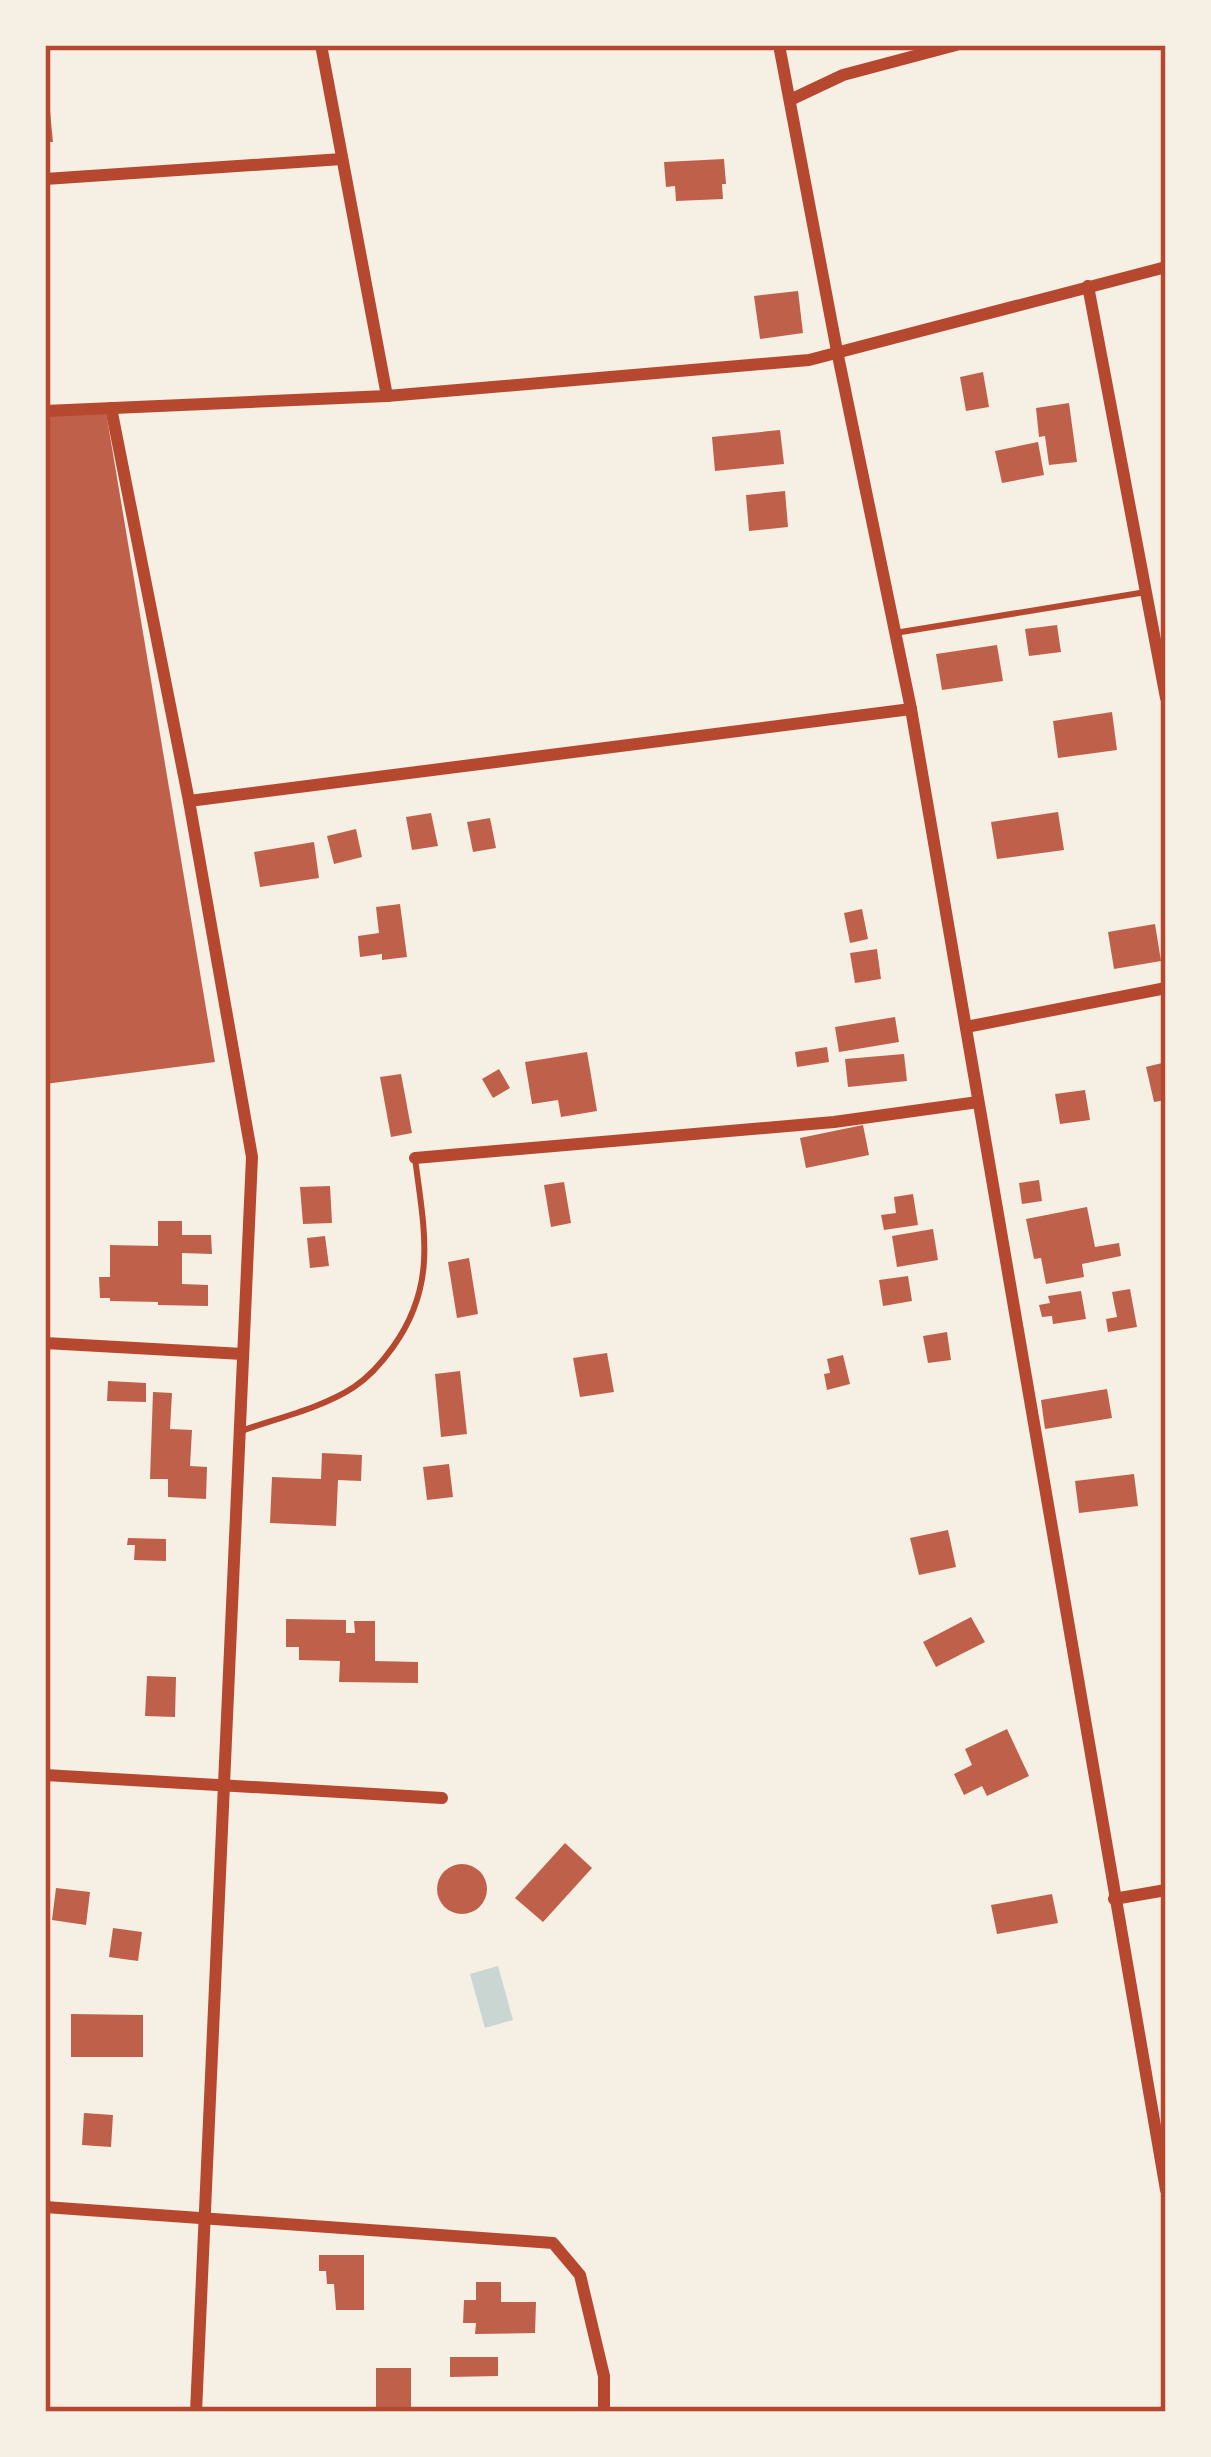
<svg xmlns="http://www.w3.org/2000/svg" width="1211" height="2457" font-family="'DejaVu Sans',sans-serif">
	<rect width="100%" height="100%" fill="#f6efe4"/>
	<polygon fill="#c9d6d2" points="498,1966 513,2020 485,2028 470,1974"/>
	<g fill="#bf614a">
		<polygon points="48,91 53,142 45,142 45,92"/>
		<polygon points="724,159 726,184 722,184 723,199 676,201 675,186 666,187 664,162"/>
		<polygon points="798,291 803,333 760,339 754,296"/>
		<polygon points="983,372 989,407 966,411 960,377"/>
		<polygon points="1069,403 1077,462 1049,465 1045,436 1039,437 1036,408"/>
		<polygon points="106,412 215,1062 45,1084 45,415"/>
		<polygon points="780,430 784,464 715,471 712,437"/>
		<polygon points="1038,442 1044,475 1002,483 995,451"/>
		<polygon points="785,491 788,527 749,531 746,495"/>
		<polygon points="1057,625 1061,652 1029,656 1025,629"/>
		<polygon points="997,645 1003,681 942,690 936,654"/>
		<polygon points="1112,712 1117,750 1058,758 1053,721"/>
		<polygon points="1058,812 1064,850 997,859 991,822"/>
		<polygon points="431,813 438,846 412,850 406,817"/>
		<polygon points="490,818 496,848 473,852 467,822"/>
		<polygon points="356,829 362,857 334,864 327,836"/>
		<polygon points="314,842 319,878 260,887 254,852"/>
		<polygon points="400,904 407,957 382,960 382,954 360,957 358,936 379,933 376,907"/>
		<polygon points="862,909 868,939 850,943 844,913"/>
		<polygon points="1155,924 1161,961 1114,969 1108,932"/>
		<polygon points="877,949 881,979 855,983 850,953"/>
		<polygon points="895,1017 899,1042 839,1052 835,1027"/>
		<polygon points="827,1047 829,1062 797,1067 795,1052"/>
		<polygon points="587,1052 597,1111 561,1117 558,1100 532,1104 525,1062"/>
		<polygon points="904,1054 907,1081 848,1087 845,1059"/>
		<polygon points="1166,1062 1166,1100 1154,1102 1146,1067"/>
		<polygon points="499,1069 510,1088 493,1098 482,1079"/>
		<polygon points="401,1074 412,1133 391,1137 380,1077"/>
		<polygon points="1085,1090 1090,1120 1060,1124 1055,1094"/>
		<polygon points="863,1125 869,1155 806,1168 800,1138"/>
		<polygon points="1039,1180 1042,1201 1022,1204 1019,1183"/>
		<polygon points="564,1182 571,1223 551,1227 544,1185"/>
		<polygon points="330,1186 332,1223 303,1224 300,1187"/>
		<polygon points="913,1194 918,1225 884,1230 881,1215 896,1213 894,1197"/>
		<polygon points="1087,1207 1095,1247 1119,1243 1121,1256 1082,1264 1084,1277 1046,1284 1041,1258 1034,1259 1026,1219"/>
		<polygon points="158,1221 182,1221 182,1235 211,1235 212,1254 182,1253 182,1284 208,1285 208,1306 158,1305 158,1302 110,1301 110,1298 100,1298 99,1277 110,1277 110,1245 158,1246"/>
		<polygon points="933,1229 938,1260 897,1267 892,1236"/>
		<polygon points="325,1236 329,1266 310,1268 307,1238"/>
		<polygon points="469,1258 478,1314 457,1318 448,1262"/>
		<polygon points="908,1276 912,1301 883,1306 879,1280"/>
		<polygon points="1130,1289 1137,1327 1108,1332 1106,1319 1117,1317 1112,1292"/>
		<polygon points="1081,1291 1086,1319 1053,1324 1052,1316 1042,1317 1039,1305 1050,1303 1048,1296"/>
		<polygon points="947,1332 951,1360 928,1363 923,1336"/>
		<polygon points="607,1353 614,1392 580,1397 573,1358"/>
		<polygon points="843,1355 850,1384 827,1390 824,1374 830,1373 827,1359"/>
		<polygon points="460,1371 467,1434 441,1437 435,1374"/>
		<polygon points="108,1381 146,1383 146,1402 107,1401"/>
		<polygon points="1107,1389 1112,1418 1045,1429 1041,1400"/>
		<polygon points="153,1392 172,1393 170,1429 192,1430 190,1466 207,1467 206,1499 168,1497 168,1479 150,1479"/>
		<polygon points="322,1453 362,1455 361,1481 338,1480 336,1526 270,1523 272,1477 321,1479"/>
		<polygon points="449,1464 453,1497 427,1500 423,1467"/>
		<polygon points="1134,1474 1138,1506 1079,1513 1075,1481"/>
		<polygon points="948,1530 956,1567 919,1575 910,1538"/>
		<polygon points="128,1538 166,1539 166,1561 134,1560 135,1545 127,1545"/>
		<polygon points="971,1617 985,1642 936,1667 923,1642"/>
		<polygon points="286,1619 346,1620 346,1633 355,1633 354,1621 375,1621 375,1661 418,1662 418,1683 339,1682 340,1661 299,1660 299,1647 286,1647"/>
		<polygon points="147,1676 176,1677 175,1717 145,1716"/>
		<polygon points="1007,1729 1029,1776 987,1796 982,1786 964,1795 954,1774 972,1765 965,1749"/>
		<polygon points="565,1843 592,1868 543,1922 515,1898"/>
		<circle cx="462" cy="1889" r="25"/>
		<polygon points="56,1888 90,1892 86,1925 52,1920"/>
		<polygon points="1052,1894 1058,1923 997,1934 991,1905"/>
		<polygon points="113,1928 142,1932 138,1961 109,1957"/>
		<polygon points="71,2014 143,2015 143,2057 71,2057"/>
		<polygon points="84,2113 113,2115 111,2147 82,2145"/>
		<polygon points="319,2255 364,2255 364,2310 336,2310 334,2284 327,2284 326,2271 319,2271"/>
		<polygon points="476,2282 501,2282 501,2302 536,2302 535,2333 475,2334 476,2323 463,2323 464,2300 476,2300"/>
		<polygon points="450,2357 498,2357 498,2376 450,2377"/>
		<rect x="376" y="2368" width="35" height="44"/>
	</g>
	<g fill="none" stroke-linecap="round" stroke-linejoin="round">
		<g stroke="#b5482f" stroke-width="6">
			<polyline points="895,633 1146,592"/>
			<path d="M241,1431C278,1418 322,1408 354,1387C369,1377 383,1361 393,1347C438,1284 424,1230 415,1158"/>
		</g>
		<g stroke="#b5482f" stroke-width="12">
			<polyline points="321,45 387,396"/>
			<polyline points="779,45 837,351 911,709 1166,2190"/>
			<polyline points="790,100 843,75 956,45"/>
			<polyline points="45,179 342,159"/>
			<polyline points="1088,286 1166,698"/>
			<polyline points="111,408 189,801 252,1157 196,2412"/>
			<polyline points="45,411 387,396 809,360 1166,267"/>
			<polyline points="189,801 911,709"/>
			<polyline points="966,1027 1166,988"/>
			<polyline points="415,1158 834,1122 978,1102"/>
			<polyline points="45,1343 243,1354"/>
			<polyline points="45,1775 442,1798"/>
			<polyline points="1114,1899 1166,1890"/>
			<polyline points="45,2207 553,2243 580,2275 604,2376 604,2412"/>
		</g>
	</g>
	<rect width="1211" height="2457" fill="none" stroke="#f6efe4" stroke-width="96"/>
	<rect x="48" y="48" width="1115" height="2361" fill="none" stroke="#b5482f" stroke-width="4.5"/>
</svg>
